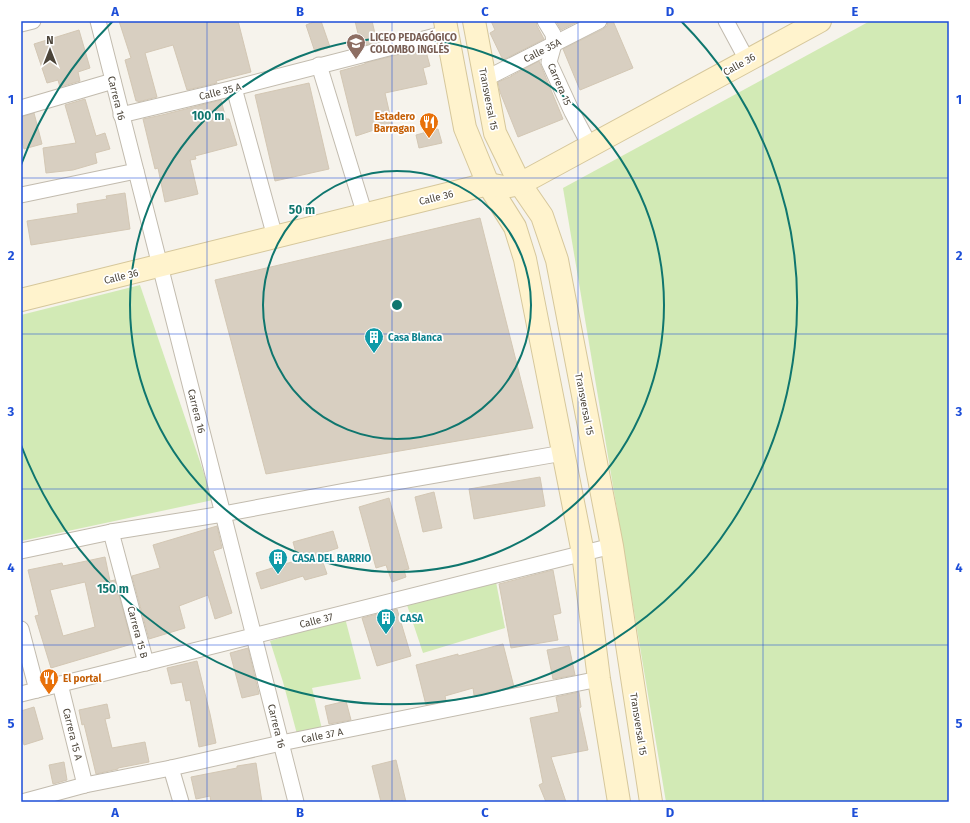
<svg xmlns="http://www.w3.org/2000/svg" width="970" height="823" font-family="'Fira Sans',sans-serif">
	<rect width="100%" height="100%" fill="#f6f3ec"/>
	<g fill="#d2eab5">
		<polygon points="870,21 949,21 949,802 666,802 563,188"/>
		<polygon points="140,285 213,500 21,541 21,315"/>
		<polygon points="496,582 505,628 423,653 406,602"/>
		<polygon points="345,618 361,679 312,688 322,729 297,734 283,682 270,641"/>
	</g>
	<g fill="#d8cfc1" stroke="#d3c7b4" fill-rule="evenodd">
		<polygon points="119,21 238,21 251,72 216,81 217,83 187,90 173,45 145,53 157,97 138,102 138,101 136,101 125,60 131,58"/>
		<polygon points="316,21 321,21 330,47 315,52 306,25"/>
		<polygon points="355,21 372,21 377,42 361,46"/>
		<polygon points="491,21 536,21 537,26 544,39 503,60 490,33 495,30"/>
		<polygon points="556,21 579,21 561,30"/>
		<polygon points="608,21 613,21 633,68 580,90 563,49 603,29 607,26"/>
		<polygon points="79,30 90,68 78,72 80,81 60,87 58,80 47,83 34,44"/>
		<polygon points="425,48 430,66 423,68 427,84 385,93 392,124 356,136 340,71 365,64 365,63"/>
		<polygon points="539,61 563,119 518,137 500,92 498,82 512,76 511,76"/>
		<polygon points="309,83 329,169 275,181 255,95"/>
		<polygon points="85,99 96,136 105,133 110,149 95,153 97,163 73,170 46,173 43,148 76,143 65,105"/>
		<polygon points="221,100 226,119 229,119 237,145 195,156 196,159 190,160 198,194 165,202 158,168 155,169 143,119 162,115"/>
		<polygon points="34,113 42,144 24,149 21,138 21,117"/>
		<polygon points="438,129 442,143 419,148 416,135"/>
		<polygon points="125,193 130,229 31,245 27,221 78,213 77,204 107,199 106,196"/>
		<polygon points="480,218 533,428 266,474 215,280"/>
		<polygon points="540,477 545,506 474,519 469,489"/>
		<polygon points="434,492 442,528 423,532 415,497"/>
		<polygon points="389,498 409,569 404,570 406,577 392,582 386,565 376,568 359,507"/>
		<polygon points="217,526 222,548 213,551 232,613 215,619 208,595 179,606 185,628 149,639 132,576 160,568 153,545"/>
		<polygon points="333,531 338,548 320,554 327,574 305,580 303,576 261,589 256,573 298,560 293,542"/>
		<path d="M105,557L110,581L115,580L132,644L51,668L35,616L39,615L28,570L62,563L63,566ZM85,582L95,627L63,636L50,590Z"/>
		<polygon points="553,570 561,613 553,615 558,640 511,648 499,584"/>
		<polygon points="397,609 411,656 377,666 362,618"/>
		<polygon points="503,644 514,687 474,695 473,688 445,696 446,701 426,705 416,665 458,654 458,656"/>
		<polygon points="569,646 575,675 553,679 547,650"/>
		<polygon points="248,648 259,694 242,698 230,653"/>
		<polygon points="197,661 210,714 216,743 199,747 190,700 186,701 182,682 171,684 167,668"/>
		<polygon points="579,692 581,707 579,708 588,750 551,757 566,802 546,802 539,785 543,783 530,718 559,712 556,697"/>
		<polygon points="346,701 351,720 329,724 325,706"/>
		<polygon points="107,704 110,718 105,719 112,748 145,742 149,762 118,768 118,769 96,774 84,724 82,725 79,710"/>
		<polygon points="34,707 43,739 24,745 21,734 21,711"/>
		<polygon points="396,760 406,802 381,802 372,766"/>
		<polygon points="64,762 67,780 53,784 49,765"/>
		<polygon points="256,763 262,802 211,802 210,796 196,799 191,777 237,768 237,766"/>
	</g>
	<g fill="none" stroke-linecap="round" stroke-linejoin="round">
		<g stroke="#c2bbae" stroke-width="17">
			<g id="street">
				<polyline points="98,21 296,802"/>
				<polyline points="545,21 553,34 554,44 549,62 572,112 590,146"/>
				<polyline points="726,21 747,60"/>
				<polyline points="21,24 33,21"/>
				<polyline points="319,65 365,215"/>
				<polyline points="485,79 599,21"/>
				<polyline points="234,88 275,237"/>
				<polyline points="21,108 113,81"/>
				<polyline points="121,115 234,88 447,33"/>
				<polyline points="21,195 136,171"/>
				<polyline points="111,532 146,663"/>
				<polyline points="21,551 111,532 223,514 345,491 563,453"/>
				<polyline points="21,629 37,690"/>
				<polyline points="60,684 85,785"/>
				<polyline points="21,694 612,546"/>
				<polyline points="171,768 181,802"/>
				<polyline points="22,802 85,785 171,768 281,743 599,679"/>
			</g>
		</g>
		<g stroke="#d6c79b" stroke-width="24">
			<g id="secondary">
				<polyline points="445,21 465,128 488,184 515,227 525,259 583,553 599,679 619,802"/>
				<polyline points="474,21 495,133 520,184 542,216 557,260 612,546 651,802"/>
				<polyline points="21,300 488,184 504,187 520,184 820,21"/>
			</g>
		</g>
		<use href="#street" stroke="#fff" stroke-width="15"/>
		<use href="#secondary" stroke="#fff3cd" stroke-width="22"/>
	</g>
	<path fill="none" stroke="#1d4ed8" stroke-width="1" stroke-opacity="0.55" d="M207,21V802M392,21V802M578,21V802M763,21V802M21,178H949M21,334H949M21,489H949M21,645H949"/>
	<g fill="none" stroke="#0f766e" stroke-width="2">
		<circle cx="397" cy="305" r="134"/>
		<circle cx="397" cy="305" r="267"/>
		<path d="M21 165A401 401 0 0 1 113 21M681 21A401 401 0 1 1 21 445"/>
	</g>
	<defs>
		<g id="school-pin" transform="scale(1)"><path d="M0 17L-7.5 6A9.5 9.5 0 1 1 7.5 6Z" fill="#8d6e63" stroke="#fff"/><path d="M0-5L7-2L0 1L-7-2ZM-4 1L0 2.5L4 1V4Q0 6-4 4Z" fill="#fff"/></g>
		<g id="restaurant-pin" transform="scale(1)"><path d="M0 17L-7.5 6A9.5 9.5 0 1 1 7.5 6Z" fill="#e8710a" stroke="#fff"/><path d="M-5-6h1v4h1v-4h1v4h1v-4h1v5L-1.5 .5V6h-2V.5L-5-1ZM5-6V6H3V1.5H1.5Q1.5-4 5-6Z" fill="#fff"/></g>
		<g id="building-pin" transform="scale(1)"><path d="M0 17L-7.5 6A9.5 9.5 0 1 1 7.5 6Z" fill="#0f9aa8" stroke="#fff"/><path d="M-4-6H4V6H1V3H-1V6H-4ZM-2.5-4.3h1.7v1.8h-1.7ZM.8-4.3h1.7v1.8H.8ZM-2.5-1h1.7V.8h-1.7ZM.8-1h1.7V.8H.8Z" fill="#fff"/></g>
	</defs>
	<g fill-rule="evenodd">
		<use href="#school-pin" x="356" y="43"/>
		<use href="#restaurant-pin" x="429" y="122"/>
		<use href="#building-pin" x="374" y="337"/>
		<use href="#building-pin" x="278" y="558"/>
		<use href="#building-pin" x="386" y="618"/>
		<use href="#restaurant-pin" x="49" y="678"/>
	</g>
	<g text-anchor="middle" stroke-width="3.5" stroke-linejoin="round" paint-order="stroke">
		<g font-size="10" font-weight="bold" fill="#785e54" stroke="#fff" text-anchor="start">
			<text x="370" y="41">LICEO PEDAGÓGICO<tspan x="370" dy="12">COLOMBO INGLÉS</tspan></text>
		</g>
		<g font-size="10" fill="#4b4439" stroke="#fff">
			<text transform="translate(542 50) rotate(-27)" y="4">Calle 35A</text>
			<text transform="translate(739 64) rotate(-29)" y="4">Calle 36</text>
			<text transform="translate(560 84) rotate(67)" y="4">Carrera 15</text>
			<text transform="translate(220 91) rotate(-14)" y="4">Calle 35 A</text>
			<text transform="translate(117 98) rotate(76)" y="4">Carrera 16</text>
			<text transform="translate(489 99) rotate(79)" y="4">Transversal 15</text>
			<text transform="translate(436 197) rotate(-14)" y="4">Calle 36</text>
			<text transform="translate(121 276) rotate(-14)" y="4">Calle 36</text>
			<text transform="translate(585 404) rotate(79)" y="4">Transversal 15</text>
			<text transform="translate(197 411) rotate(76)" y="4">Carrera 16</text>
			<text transform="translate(316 620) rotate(-14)" y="4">Calle 37</text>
			<text transform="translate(138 632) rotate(75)" y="4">Carrera 15 B</text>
			<text transform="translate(639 724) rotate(81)" y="4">Transversal 15</text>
			<text transform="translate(277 726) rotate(76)" y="4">Carrera 16</text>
			<text transform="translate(73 734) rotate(76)" y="4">Carrera 15 A</text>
			<text transform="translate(322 735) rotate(-11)" y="4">Calle 37 A</text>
		</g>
		<g font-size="10" font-weight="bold" fill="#c56008" stroke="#fff" text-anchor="end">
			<text x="415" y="120">Estadero<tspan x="415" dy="12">Barragan</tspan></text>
			<text x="63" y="682" text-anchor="start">El portal</text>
		</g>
		<g font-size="10" font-weight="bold" fill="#0d838f" stroke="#fff" text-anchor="start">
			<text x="388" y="341">Casa Blanca</text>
			<text x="292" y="562">CASA DEL BARRIO</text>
			<text x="400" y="622">CASA</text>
		</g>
	</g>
	<circle cx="397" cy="305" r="6" fill="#0f766e" stroke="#fff" stroke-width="2"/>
	<g font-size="12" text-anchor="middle" font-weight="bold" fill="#0f766e" stroke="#fff" stroke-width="3.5" stroke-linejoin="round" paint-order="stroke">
		<text x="208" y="120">100 m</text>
		<text x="302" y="214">50 m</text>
		<text x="113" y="593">150 m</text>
	</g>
	<rect width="970" height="823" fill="none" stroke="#ffffff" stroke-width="44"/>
	<g transform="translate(50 50)" stroke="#ffffff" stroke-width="3" paint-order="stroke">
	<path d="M0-3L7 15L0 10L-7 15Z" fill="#4b4439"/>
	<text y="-6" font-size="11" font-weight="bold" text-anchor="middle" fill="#4b4439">N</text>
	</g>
	<rect x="22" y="22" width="926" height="779" fill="none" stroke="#1d4ed8" stroke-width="1.5"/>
	<g font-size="13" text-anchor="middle" font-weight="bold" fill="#1d4ed8">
		<text x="115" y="16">A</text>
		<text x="300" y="16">B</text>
		<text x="485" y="16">C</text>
		<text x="670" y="16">D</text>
		<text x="855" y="16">E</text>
		<text x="11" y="104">1</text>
		<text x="959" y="104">1</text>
		<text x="11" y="260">2</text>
		<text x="959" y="260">2</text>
		<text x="11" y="416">3</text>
		<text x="959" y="416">3</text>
		<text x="11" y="572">4</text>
		<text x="959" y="572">4</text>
		<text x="11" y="728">5</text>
		<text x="959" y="728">5</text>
		<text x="115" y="817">A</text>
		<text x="300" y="817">B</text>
		<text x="485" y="817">C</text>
		<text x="670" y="817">D</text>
		<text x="855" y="817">E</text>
	</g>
</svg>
